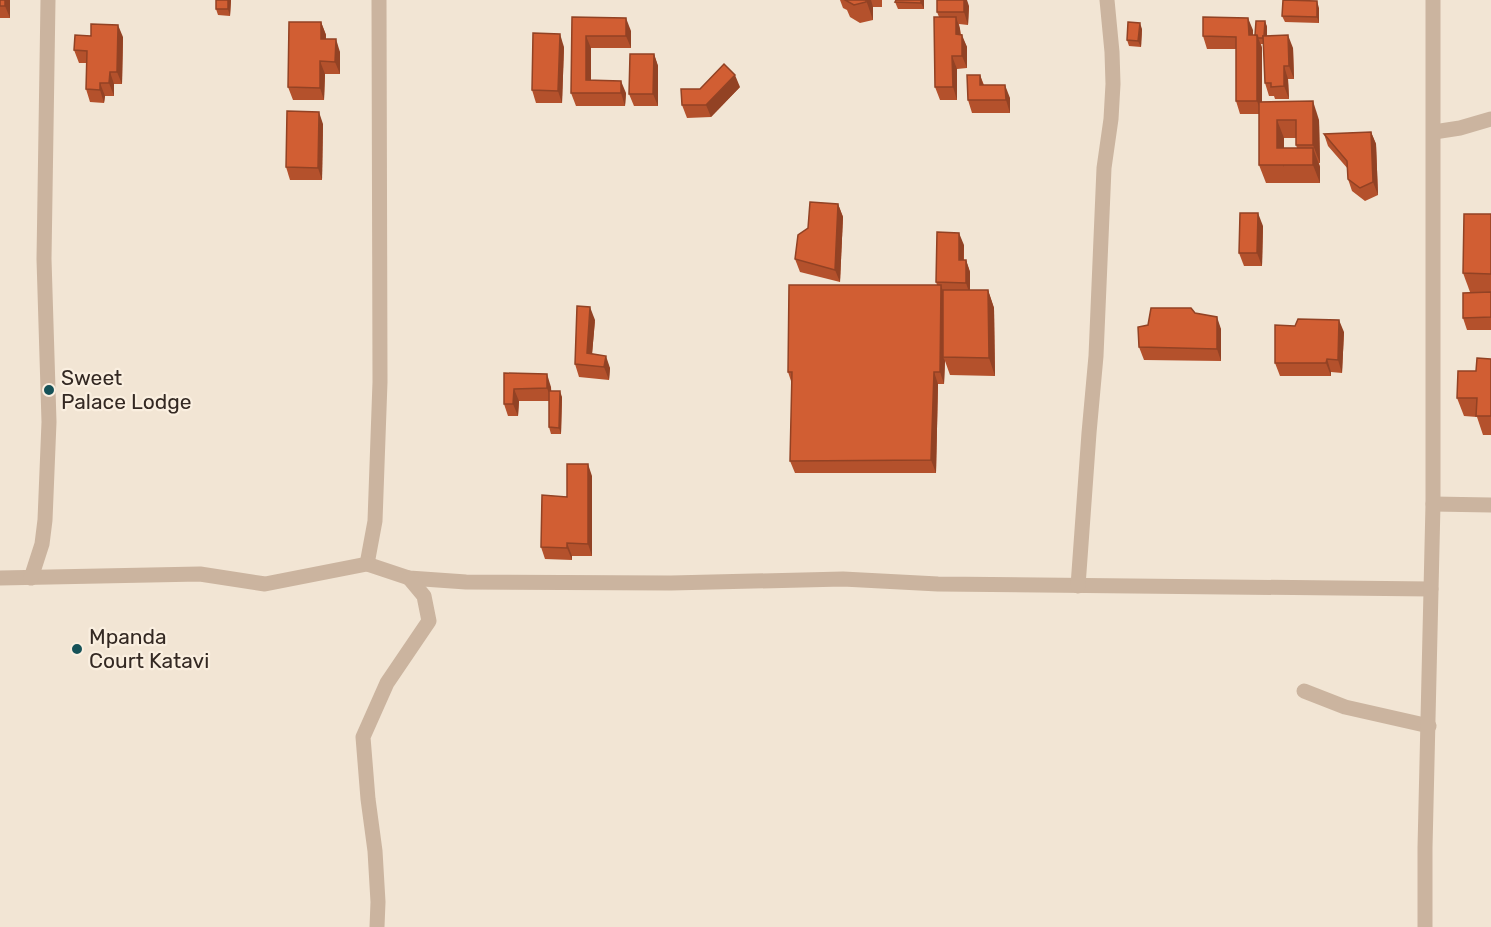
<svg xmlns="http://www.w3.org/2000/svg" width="1491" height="927" font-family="Rubik,sans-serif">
	<rect width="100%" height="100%" fill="#f2e5d4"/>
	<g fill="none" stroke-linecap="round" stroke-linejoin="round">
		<g stroke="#cbb49f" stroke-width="15">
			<polyline points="1434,132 1460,128 1491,119"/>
			<polyline points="1433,504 1491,505"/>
			<polyline points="367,564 375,521 380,382 379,0"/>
			<polyline points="0,578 200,574 265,584 367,564 409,578 466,582 671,583 843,579 938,584 1431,589"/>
			<polyline points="31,578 42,544 45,520 49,422 44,259 48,0"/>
			<polyline points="1078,586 1089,433 1096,356 1104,168 1111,119 1113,84 1112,52 1107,0"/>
			<polyline points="1304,691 1345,707 1429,726"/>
			<polyline points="377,927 378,902 375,851 368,799 363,737 387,683 429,621 424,596 409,578"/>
			<polyline points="1425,927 1425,848 1433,504 1433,0"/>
		</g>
	</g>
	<g fill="#b4512c" fill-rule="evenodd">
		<rect x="0" y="0" width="10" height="18"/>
		<polygon points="216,0 231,0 230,16 218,15 216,9"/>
		<polygon points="840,0 882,0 882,7 873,7 873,20 860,23 850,17 847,10 843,8"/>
		<polygon points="924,0 924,9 898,9 895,2"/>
		<polygon points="969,6 968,25 959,24 960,29 961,35 967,47 967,68 957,69 957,100 940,100 935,87 939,17 937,12"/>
		<polygon points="1319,8 1319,23 1285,22 1282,16"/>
		<polygon points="572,17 631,31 631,48 591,48 591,80 626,93 625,106 576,106 571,93"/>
		<path d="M1265,21L1267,27V36L1293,48L1294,79H1288L1289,99H1275L1274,96H1269L1265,83L1264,44H1261L1262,48V102L1319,120L1320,163H1319L1320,167V183H1266L1259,165V114H1240L1236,101V49H1207L1203,36L1253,30V35H1255ZM1284,138H1296V145L1297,148H1284Z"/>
		<polygon points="321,22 326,35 326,39 340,52 340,74 325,74 324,100 293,100 288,87"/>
		<polygon points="1142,29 1141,47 1129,46 1127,40"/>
		<polygon points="123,37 122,84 114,84 114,96 105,96 104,103 90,102 86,89 86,63 79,63 74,50"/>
		<polygon points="564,47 562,103 536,103 532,90"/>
		<polygon points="654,54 658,66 658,106 634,106 629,94"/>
		<polygon points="980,75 984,85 1010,98 1010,113 972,113 968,100"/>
		<polygon points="740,87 711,117 687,118 682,105"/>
		<polygon points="323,124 322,180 290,180 286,167"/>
		<polygon points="1371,132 1376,144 1378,195 1365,201 1352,191 1348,179 1348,169 1328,146 1324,134"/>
		<polygon points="838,204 843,217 840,282 800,272 795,259"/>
		<polygon points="1491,214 1491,292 1470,292 1463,273"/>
		<polygon points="1263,226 1262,266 1244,266 1239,253"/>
		<polygon points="964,245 964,260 966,260 970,272 970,290 988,290 994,308 995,376 950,375 945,361 944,384 938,384 936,473 795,473 790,461 792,384 788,372 937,285 936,282"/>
		<polygon points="1491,292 1491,330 1467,330 1463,318"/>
		<polygon points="1195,313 1221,329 1221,361 1144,360 1139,347 1148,325"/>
		<polygon points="595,320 592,354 610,368 609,380 579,377 575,364"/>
		<polygon points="1295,326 1344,332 1342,373 1331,372 1331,376 1280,376 1275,363"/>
		<polygon points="1491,359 1491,435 1483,435 1477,417 1464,416 1457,398 1476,371"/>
		<polygon points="504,373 551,387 551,391 562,397 561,434 551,434 549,427 549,401 519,401 518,416 508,416 504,404"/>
		<polygon points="592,476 592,556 572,556 572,560 545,559 541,547 567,497"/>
	</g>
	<g fill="#924224">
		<polygon points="5,0 10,0 10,18 5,6"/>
		<polygon points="228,0 231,0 230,16 228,9"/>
		<polygon points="866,0 871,0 873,7 873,20"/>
		<polygon points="921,0 924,0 924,9 921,3"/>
		<polygon points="964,0 967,0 969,6 968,25 964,12"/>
		<polygon points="1317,1 1319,8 1319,23 1317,17"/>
		<polygon points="956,17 960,29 961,47 956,34"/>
		<polygon points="626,18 631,31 631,48 626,36"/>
		<polygon points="1248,18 1253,30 1253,48 1249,35"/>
		<polygon points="1265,21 1267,27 1267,44 1264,38"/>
		<polygon points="321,22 326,35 325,52 321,39"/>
		<polygon points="1140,23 1142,29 1141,47 1138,41"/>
		<polygon points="118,25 123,37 122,84 117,72"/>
		<polygon points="560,34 564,47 562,103 558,91"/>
		<polygon points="962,35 967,47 967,68 962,56"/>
		<polygon points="1257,35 1262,48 1262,114 1257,101"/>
		<polygon points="1288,35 1293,48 1294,79 1289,66"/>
		<polygon points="586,36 591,48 591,93 586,80"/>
		<polygon points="336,39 340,52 340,74 335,62"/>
		<polygon points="654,54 658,66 658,106 653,94"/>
		<polygon points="952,56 957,69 957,100 953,87"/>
		<polygon points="320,61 325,74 324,100 320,88"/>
		<polygon points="1284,66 1288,79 1289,99 1284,86"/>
		<polygon points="110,72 114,84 114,96 109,83"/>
		<polygon points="735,75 740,87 711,117 706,105"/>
		<polygon points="980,75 984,87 980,85"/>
		<polygon points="621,81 626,93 625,106 621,93"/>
		<polygon points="100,83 105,96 104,103 100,90"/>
		<polygon points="1005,85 1010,98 1010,113 1006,100"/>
		<polygon points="1313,101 1319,120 1320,163 1313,145"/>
		<polygon points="319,112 323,124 322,180 318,168"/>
		<polygon points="1277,120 1284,138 1284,167 1277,148"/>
		<polygon points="1371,132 1376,144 1378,195 1373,182"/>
		<polygon points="1313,148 1320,167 1320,183 1313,165"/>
		<polygon points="838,204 843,217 840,282 835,270"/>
		<polygon points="1258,213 1263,226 1262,266 1257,253"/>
		<polygon points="959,233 964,245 963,272 959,260"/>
		<polygon points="966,260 970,272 970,295 966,283"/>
		<polygon points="941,285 945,298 943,357 945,361 944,384 940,372"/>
		<polygon points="988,290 994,308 995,376 989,358"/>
		<polygon points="590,307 595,320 591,366 587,353"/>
		<polygon points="1217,317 1221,329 1221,361 1217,349"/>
		<polygon points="1339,320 1344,332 1342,373 1338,360"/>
		<polygon points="606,356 610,368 609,380 604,367"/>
		<polygon points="1327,359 1331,372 1331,376 1326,363"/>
		<polygon points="934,372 938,384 936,473 931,460"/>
		<polygon points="547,374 551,387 552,401 547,388"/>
		<polygon points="514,389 519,401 518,416 513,404"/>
		<polygon points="560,391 562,397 561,434 559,428"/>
		<polygon points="588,464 592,476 592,556 588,544"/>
		<polygon points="567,543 572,556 572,560 567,548"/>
	</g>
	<g fill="#d15e33" stroke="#924224" stroke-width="1.5">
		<rect x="0" y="0" width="5" height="6"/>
		<rect x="216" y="0" width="12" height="9"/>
		<polygon points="845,0 866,0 866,2 854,5"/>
		<polygon points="896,0 921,0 921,3 895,2"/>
		<rect x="937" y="0" width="27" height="12"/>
		<polygon points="1283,0 1317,1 1317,17 1282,16"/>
		<polygon points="572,17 626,18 626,36 586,36 586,80 621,81 621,93 571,93"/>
		<polygon points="934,17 956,17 956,34 962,35 962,56 952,56 953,87 935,87"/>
		<polygon points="1203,17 1248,18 1249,35 1257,35 1257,101 1236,101 1236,37 1203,36"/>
		<polygon points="1256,21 1265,21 1264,36 1263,36 1263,38 1258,38 1257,35 1255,35"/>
		<polygon points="289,22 321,22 321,39 336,39 335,62 320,61 320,88 288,87"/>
		<polygon points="1128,22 1140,23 1138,41 1127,40"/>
		<polygon points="91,24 118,25 117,72 110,72 109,83 100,83 100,90 86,89 87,51 74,50 75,35 91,36"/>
		<polygon points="533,33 560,34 558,91 532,90"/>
		<polygon points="1288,35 1289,66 1284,66 1284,86 1271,87 1271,83 1265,83 1263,36"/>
		<polygon points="630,54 654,54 653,94 629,94"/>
		<polygon points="724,64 735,75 706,105 682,105 681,89 700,89"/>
		<polygon points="967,75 980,75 980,85 1005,85 1006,100 968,100"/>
		<polygon points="1313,101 1313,145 1296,145 1296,120 1277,120 1277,148 1313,148 1313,165 1259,165 1259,102"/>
		<polygon points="287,111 319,112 318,168 286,167"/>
		<polygon points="1371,132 1373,182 1360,188 1348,179 1347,161 1324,134"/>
		<polygon points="810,202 838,204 835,270 795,259 798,235 808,228"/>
		<polygon points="1240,213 1258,213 1257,253 1239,253"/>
		<polygon points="1464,214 1491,214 1491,274 1463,273"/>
		<polygon points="937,232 959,233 959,260 966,260 966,283 936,282"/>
		<polygon points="789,285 941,285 940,372 934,372 931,460 790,461 792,372 788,372"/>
		<polygon points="943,290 988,290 989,358 943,357"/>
		<polygon points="1491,292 1491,317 1463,318 1463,293"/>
		<polygon points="577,306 590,307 587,353 606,356 604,367 575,364"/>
		<polygon points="1151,308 1191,308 1195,313 1217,317 1217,349 1139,347 1138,327 1148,325"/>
		<polygon points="1298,319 1339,320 1338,360 1327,359 1326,363 1275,363 1275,325 1295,326"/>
		<polygon points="1477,358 1491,359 1491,416 1476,416 1477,398 1457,398 1458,371 1476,371"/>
		<polygon points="504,373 547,374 547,388 514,389 513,404 504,404"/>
		<polygon points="549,391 560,391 559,428 549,427"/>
		<polygon points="567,464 588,464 588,544 567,543 567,548 541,547 542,495 567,497"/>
	</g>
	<g fill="#165258" stroke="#faefe0" stroke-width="2">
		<circle cx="49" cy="390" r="6"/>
		<circle cx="77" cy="649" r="6"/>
	</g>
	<g text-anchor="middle" stroke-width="4.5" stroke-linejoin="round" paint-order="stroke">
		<g font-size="21" fill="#342923" stroke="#faefe0" text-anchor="start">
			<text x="61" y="385">Sweet<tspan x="61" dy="24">Palace Lodge</tspan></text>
			<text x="89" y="644">Mpanda<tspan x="89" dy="24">Court Katavi</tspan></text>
		</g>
	</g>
</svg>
